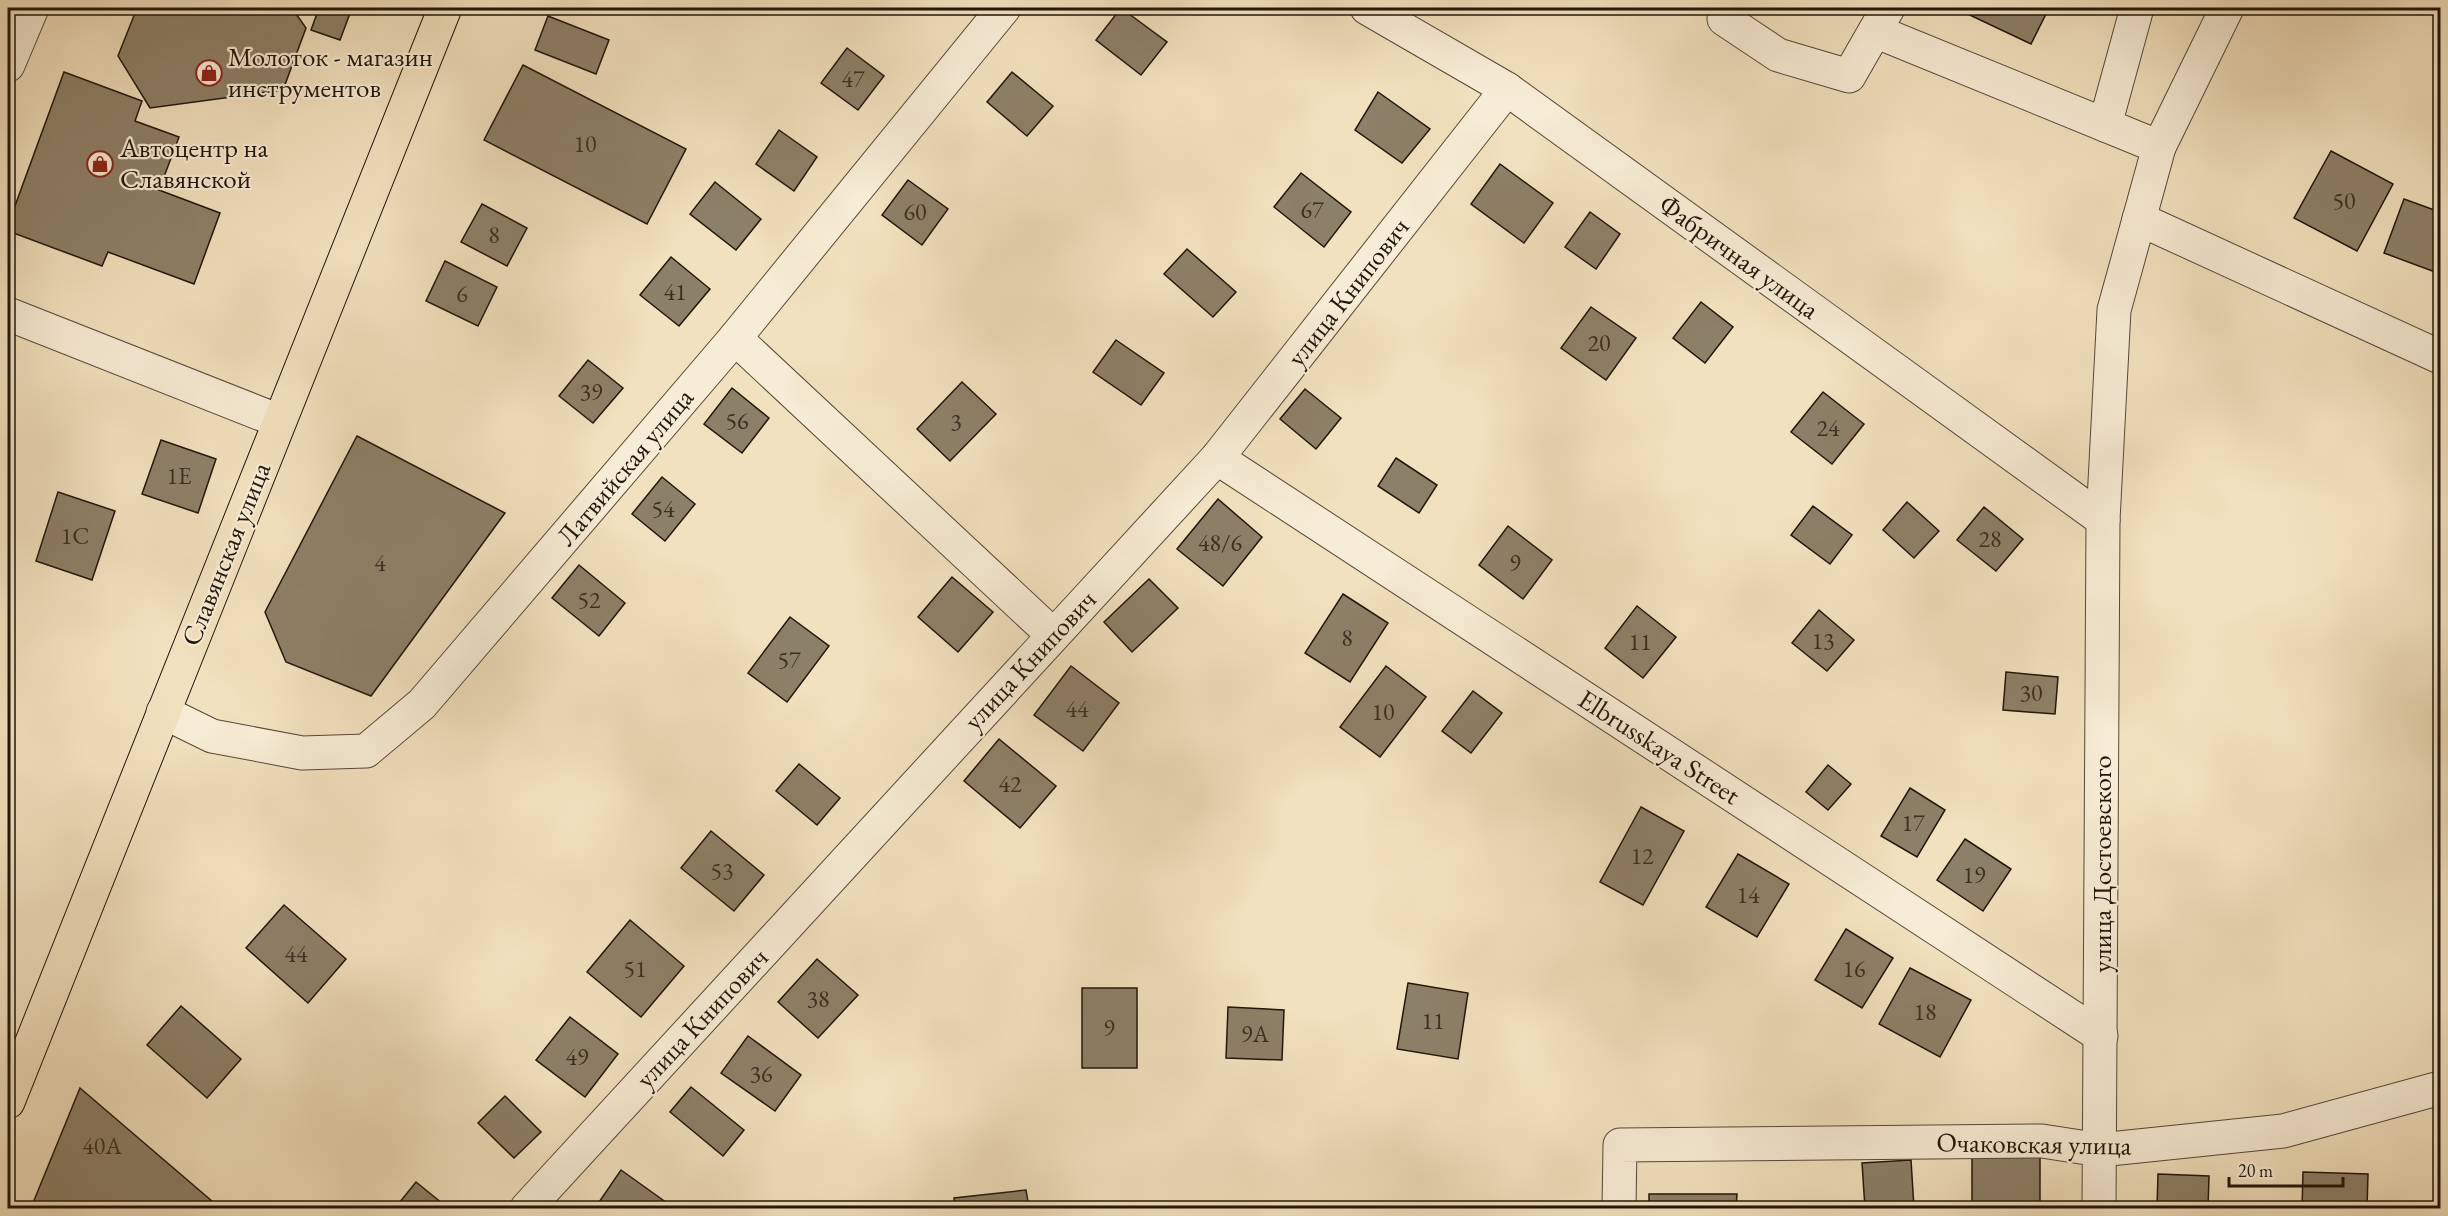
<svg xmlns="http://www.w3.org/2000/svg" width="2448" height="1216" font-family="'EB Garamond',serif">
	<rect width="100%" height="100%" fill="#f2e1be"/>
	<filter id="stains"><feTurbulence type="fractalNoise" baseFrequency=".00333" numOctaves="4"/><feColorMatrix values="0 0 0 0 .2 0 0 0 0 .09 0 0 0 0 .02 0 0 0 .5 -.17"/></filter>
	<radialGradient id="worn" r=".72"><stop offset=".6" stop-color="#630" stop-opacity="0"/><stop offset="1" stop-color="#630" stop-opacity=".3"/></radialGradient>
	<g fill="#8d8068" stroke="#20160b" stroke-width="1.5">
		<polygon points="137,8 292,8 306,28 283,90 150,108 118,56"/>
		<polygon points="319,8 352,8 340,40 311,30"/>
		<polygon points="1121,8 1167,42 1141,75 1096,40"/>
		<polygon points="1955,8 2049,8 2031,44"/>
		<polygon points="548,16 609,40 596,74 535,50"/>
		<polygon points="847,48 884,76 858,110 821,83"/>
		<polygon points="523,65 686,149 647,224 484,140"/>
		<polygon points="64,72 142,101 135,121 179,137 159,190 220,213 194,284 108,252 102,266 8,231 8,225"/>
		<polygon points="1012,72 1053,106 1027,136 987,102"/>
		<polygon points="1378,92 1430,129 1402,163 1355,130"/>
		<polygon points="779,130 817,157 794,191 756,164"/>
		<polygon points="2331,151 2393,184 2357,251 2294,218"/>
		<polygon points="1500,164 1553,203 1524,243 1471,204"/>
		<polygon points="1301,173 1351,212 1324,247 1274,207"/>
		<polygon points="908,180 948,209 922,245 882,215"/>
		<polygon points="715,182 761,219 736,250 690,214"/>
		<polygon points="2404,199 2440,212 2440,257 2435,272 2384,253"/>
		<polygon points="482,204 527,228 507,266 461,242"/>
		<polygon points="1590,212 1620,234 1596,269 1565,247"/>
		<polygon points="1187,249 1236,292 1213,317 1164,274"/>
		<polygon points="671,257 710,289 679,326 640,295"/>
		<polygon points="445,261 497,287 478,326 426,301"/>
		<polygon points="1701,302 1733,327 1705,363 1673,338"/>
		<polygon points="1591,307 1636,338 1606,380 1561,348"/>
		<polygon points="1116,340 1164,373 1141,405 1093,372"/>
		<polygon points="588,360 623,388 593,423 559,396"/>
		<polygon points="962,382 996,414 950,461 917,429"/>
		<polygon points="732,388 769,418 742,453 704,424"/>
		<polygon points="1305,389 1341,418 1316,449 1280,419"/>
		<polygon points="1823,392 1864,424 1832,464 1791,432"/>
		<polygon points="357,436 505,513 371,696 286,662 265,612"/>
		<polygon points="161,440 216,459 198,513 142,494"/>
		<polygon points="1396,458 1437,485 1419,513 1378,486"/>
		<polygon points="662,477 695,504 665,541 632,514"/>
		<polygon points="58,492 115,511 92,580 36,561"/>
		<polygon points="1218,499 1262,537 1223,586 1177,549"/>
		<polygon points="1907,502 1939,531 1914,558 1883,530"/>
		<polygon points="1813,506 1852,535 1830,564 1791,535"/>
		<polygon points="1984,507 2023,539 1996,571 1957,540"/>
		<polygon points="1508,526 1552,560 1523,599 1479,565"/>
		<polygon points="579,565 625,603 599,636 552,598"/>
		<polygon points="952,577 993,612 958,652 918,617"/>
		<polygon points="1149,579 1178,608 1132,652 1104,622"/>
		<polygon points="1343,594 1388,623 1350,682 1305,653"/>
		<polygon points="1637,606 1676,637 1643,678 1605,648"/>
		<polygon points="1819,610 1854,640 1827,671 1792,643"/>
		<polygon points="790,617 829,646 787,702 748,673"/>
		<polygon points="1071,666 1119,703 1083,751 1034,715"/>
		<polygon points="1386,666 1426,697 1380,757 1340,727"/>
		<polygon points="2006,672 2058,677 2055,714 2003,710"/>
		<polygon points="1473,691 1502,713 1471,753 1442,731"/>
		<polygon points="999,739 1056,786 1020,828 964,781"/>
		<polygon points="799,764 840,798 817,825 776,791"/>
		<polygon points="1828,765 1851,784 1828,810 1806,792"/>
		<polygon points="1910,788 1945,810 1917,857 1881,836"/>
		<polygon points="1641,807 1684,831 1643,905 1600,882"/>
		<polygon points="711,831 764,875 734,911 681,868"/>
		<polygon points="1965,839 2011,869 1983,911 1937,880"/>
		<polygon points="1738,854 1789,884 1757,937 1706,907"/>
		<polygon points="284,905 346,959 308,1003 246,948"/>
		<polygon points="630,920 684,966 641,1017 587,972"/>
		<polygon points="1846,929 1893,958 1862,1008 1815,980"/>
		<polygon points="817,959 858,995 818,1038 778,1002"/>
		<polygon points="1910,968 1971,1000 1940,1057 1879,1024"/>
		<polygon points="1408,983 1468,993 1458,1059 1397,1049"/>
		<rect x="1082" y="988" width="55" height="80"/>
		<polygon points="181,1006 241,1059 207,1098 147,1045"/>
		<polygon points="1228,1007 1284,1010 1282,1060 1226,1058"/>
		<polygon points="570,1017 618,1054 585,1097 536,1060"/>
		<polygon points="748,1036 801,1075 775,1111 721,1073"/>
		<polygon points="691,1087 744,1130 723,1156 670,1112"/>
		<polygon points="80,1088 220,1208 41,1208 33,1203"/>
		<polygon points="505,1096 541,1132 514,1158 478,1123"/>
		<rect x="1972" y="1155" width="68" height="53"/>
		<polygon points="1911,1160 1914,1208 1865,1208 1862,1163"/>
		<polygon points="621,1170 674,1208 595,1208"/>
		<polygon points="2303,1172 2368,1174 2367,1208 2302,1208"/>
		<polygon points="2158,1174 2209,1176 2208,1208 2157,1208"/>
		<polygon points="416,1182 448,1208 395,1208"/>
		<polygon points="1026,1190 1029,1208 955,1208 954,1198"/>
		<polygon points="1649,1194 1737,1194 1736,1208 1649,1208"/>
	</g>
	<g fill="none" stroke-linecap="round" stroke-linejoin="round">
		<g stroke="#544938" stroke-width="35">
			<g id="minor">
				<polyline points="1367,8 1507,89 2103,520"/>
				<polyline points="1726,8 1724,19 1778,55 1849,76 1888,8"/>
				<polyline points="1875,31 2159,147 2114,310 2103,520 2099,1208"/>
				<polyline points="8,65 32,8"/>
				<polyline points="2105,125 2137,8"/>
				<polyline points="2159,147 2227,8"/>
				<polyline points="2139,219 2440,357"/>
				<polyline points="8,314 279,421"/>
				<polyline points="735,338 1053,635"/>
				<polyline points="1217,458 2101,1036"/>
				<polyline points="163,712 212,736 302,753 366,751 422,704 735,338 1004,8"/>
				<polyline points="527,1208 1217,458 1507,89"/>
				<polyline points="1619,1208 1620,1145 2042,1141 2100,1150 2283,1131 2440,1088"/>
			</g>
		</g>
		<g stroke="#20160b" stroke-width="35">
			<polyline id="major" points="8,1102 445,8"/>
		</g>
		<use href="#minor" stroke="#f7ecd5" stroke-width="33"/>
		<use href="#major" stroke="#f2e1be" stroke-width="33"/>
	</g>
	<defs>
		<g id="shop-ring" transform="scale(1.35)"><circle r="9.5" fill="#f7ecd5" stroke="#8f2418" stroke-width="1.5"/><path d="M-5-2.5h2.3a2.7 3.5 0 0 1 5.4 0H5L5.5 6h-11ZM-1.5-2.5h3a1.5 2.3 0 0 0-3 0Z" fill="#8f2418"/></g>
	</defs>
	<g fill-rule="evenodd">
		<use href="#shop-ring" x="209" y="73"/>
		<use href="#shop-ring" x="100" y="164"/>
	</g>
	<g text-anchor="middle" stroke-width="4.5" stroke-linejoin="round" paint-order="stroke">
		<g font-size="24" fill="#3b3022">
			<text x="853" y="87">47</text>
			<text x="585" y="152">10</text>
			<text x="2344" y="209">50</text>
			<text x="1312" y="218">67</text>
			<text x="915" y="220">60</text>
			<text x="494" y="243">8</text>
			<text x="675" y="300">41</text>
			<text x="462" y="302">6</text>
			<text x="1599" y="351">20</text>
			<text x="591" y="400">39</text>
			<text x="737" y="429">56</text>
			<text x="956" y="430">3</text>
			<text x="1828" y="436">24</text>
			<text x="179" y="484">1Е</text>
			<text x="663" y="517">54</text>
			<text x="75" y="544">1С</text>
			<text x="1990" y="547">28</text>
			<text x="1220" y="551">48/6</text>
			<text x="380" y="571">4</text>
			<text x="1515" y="571">9</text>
			<text x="589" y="608">52</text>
			<text x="1347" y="646">8</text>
			<text x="1823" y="649">13</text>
			<text x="1640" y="650">11</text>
			<text x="789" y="668">57</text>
			<text x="2031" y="701">30</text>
			<text x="1077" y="717">44</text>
			<text x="1383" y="720">10</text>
			<text x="1010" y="792">42</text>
			<text x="1913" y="831">17</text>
			<text x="1642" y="864">12</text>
			<text x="722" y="879">53</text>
			<text x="1974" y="883">19</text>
			<text x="1748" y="903">14</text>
			<text x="296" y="962">44</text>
			<text x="635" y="977">51</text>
			<text x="1854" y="977">16</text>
			<text x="818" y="1007">38</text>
			<text x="1925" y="1020">18</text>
			<text x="1433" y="1029">11</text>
			<text x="1109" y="1036">9</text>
			<text x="1255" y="1042">9А</text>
			<text x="577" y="1065">49</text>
			<text x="761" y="1082">36</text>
			<text x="102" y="1154">40А</text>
		</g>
		<g font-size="27" fill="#20160b" stroke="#f7ecd5" text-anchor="start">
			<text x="228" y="66">Молоток - магазин<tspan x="228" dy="31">инструментов</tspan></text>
			<text x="120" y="157">Автоцентр на<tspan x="120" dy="31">Славянской</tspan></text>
		</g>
		<g font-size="27" fill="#20160b" stroke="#f7ecd5">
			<text transform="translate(1739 257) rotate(36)" y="9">Фабричная улица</text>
			<text transform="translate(1348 292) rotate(-52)" y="9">улица Книпович</text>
			<text transform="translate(625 467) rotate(-50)" y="9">Латвийская улица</text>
			<text transform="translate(226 554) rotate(-68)" y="9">Славянская улица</text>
			<text transform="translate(1030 660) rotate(-47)" y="9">улица Книпович</text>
			<text transform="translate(1659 747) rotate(33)" y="9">Elbrusskaya Street</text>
			<text transform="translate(2102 864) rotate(-90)" y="9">улица Достоевского</text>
			<text transform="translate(702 1018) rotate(-47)" y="9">улица Книпович</text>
			<text transform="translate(2034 1144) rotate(1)" y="9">Очаковская улица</text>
		</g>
	</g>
	<rect width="2448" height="1216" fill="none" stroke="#f2e1be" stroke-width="30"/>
	<rect x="9" y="9" width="2430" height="1198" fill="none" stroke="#20160b" stroke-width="3"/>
	<rect x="15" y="15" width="2418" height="1186" fill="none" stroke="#20160b" stroke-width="1.5"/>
	<path d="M2229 1177v9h114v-9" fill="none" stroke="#20160b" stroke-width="3"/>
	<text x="2238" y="1177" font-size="18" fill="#20160b" stroke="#f7ecd5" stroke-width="4.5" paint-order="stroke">20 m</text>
	<rect width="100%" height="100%" filter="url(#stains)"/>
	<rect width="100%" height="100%" fill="url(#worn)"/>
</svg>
